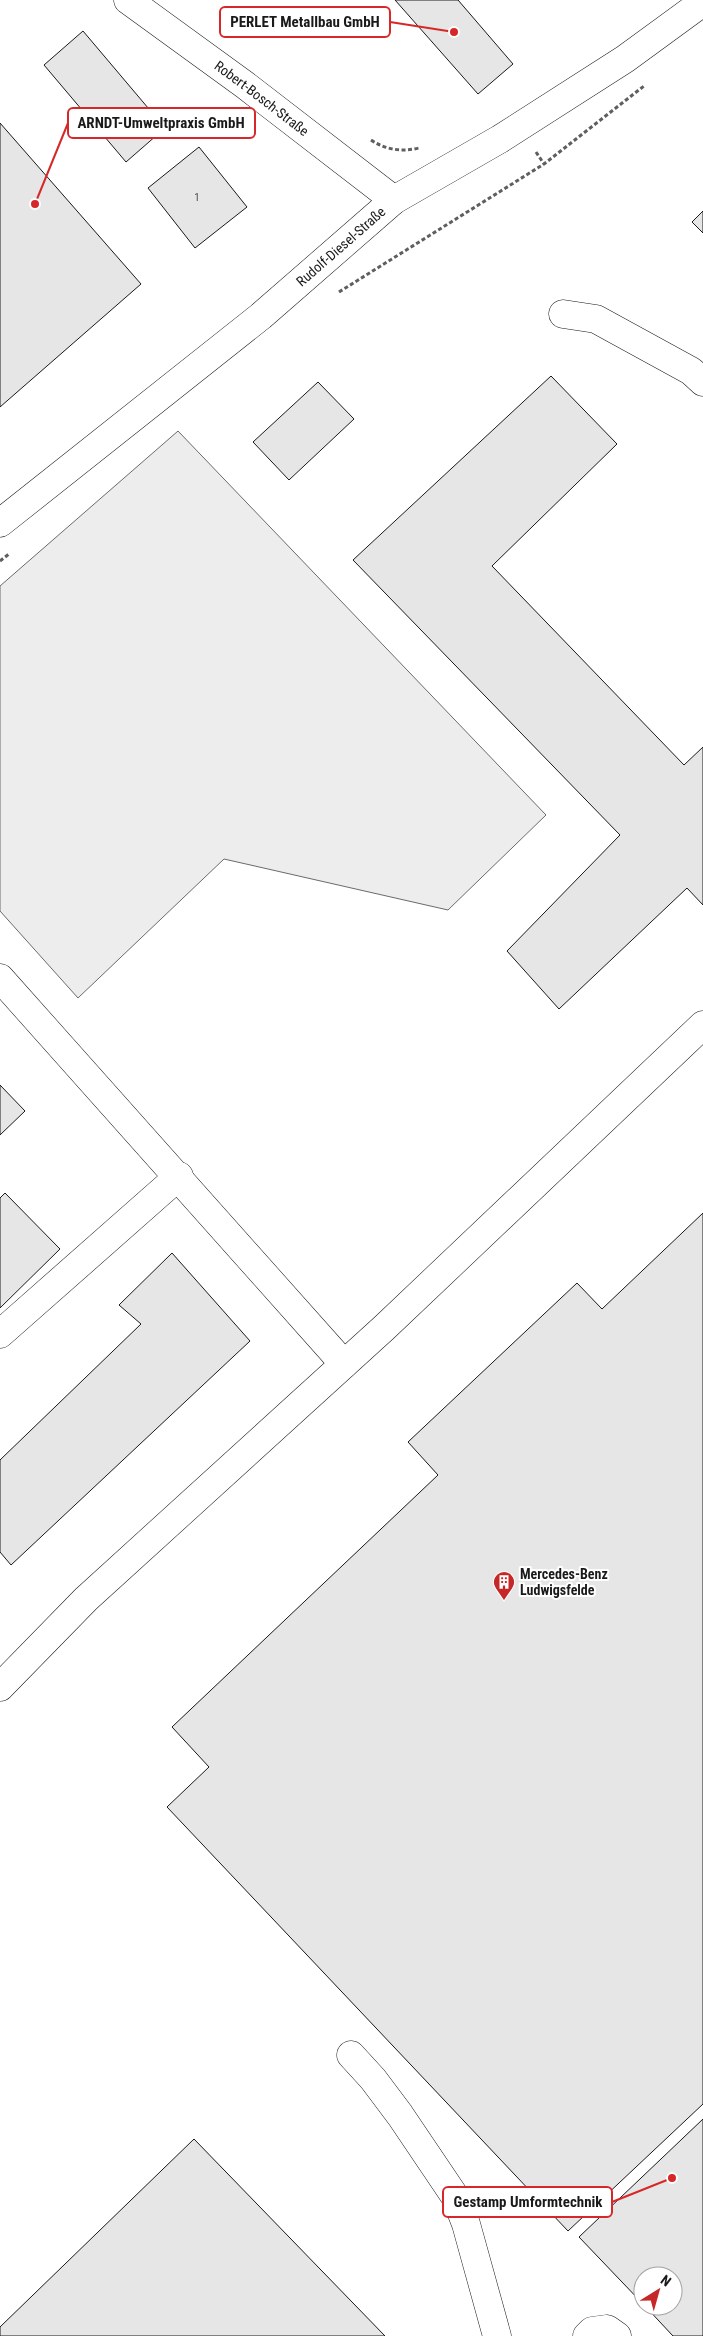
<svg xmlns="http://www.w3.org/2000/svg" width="703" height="2336" font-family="'Roboto Condensed',sans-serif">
	<rect width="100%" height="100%" fill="#fff"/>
	<polygon fill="#ededed" stroke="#6a6a6a" points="178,431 546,815 448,910 224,859 78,998 0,911 0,586"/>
	<g fill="#e6e6e6" stroke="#1a1a1a">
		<polygon points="395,0 458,0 513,64 478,94"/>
		<polygon points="83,31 165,128 126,162 44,65"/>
		<polygon points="0,123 141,284 0,407"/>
		<polygon points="199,147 247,207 195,248 148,188"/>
		<polygon points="703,211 703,233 692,222"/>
		<polygon points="551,376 617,444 492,566 684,765 703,747 703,905 687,888 559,1009 507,951 620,835 353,560"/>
		<polygon points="318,382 354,419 289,480 253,442"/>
		<polygon points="0,1085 25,1111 0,1135"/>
		<polygon points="5,1193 60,1249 0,1308 0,1198"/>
		<polygon points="703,1213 703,2104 568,2231 167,1807 209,1767 172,1727 438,1475 408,1442 577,1283 602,1309"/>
		<polygon points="172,1253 250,1341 11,1565 0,1552 0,1460 141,1324 119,1305"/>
		<polygon points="703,2119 703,2336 673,2336 645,2306 673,2306 673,2276 643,2276 643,2304 579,2237"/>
		<polygon points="194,2139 385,2336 0,2336 0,2327"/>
	</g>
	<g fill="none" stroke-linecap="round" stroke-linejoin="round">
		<g stroke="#1a1a1a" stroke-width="29">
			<g id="minor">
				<path id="s1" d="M128,0L245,85L394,200"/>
				<polyline points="563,314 596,319 691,371 703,382"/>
				<path id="s2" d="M0,523L261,316L394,200L500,139L625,59L703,2"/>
				<polyline points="0,978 344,1364"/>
				<polyline points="0,1334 179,1176"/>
				<polyline points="0,1687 86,1599 385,1327 703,1025"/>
				<polyline points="351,2055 373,2079 400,2115 456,2198 466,2224 497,2336"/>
				<polyline points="587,2336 592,2331 607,2329 617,2336"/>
			</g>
		</g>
		<g stroke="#5f5f5f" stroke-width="3" stroke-dasharray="4 2.5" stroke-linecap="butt">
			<path d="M371,140C386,150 402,152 419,148"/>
			<polyline points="536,152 544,164"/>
			<polyline points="339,292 544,164 644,86"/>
			<polyline points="0,561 9,554"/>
		</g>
		<use href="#minor" stroke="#fff" stroke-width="28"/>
	</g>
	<defs>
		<g id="building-pin" transform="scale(1.125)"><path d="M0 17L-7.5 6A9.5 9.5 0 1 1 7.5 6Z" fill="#c62828" stroke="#fff"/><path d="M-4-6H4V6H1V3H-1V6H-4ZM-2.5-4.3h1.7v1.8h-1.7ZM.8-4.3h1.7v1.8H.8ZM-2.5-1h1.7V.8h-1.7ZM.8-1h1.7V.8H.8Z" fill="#fff"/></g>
	</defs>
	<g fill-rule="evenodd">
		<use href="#building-pin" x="504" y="1582"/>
	</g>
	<g text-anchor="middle" stroke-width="4" stroke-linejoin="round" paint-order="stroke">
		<g font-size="11" fill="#4d4d4d">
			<text x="197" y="201">1</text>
		</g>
		<g font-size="14" fill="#1a1a1a" stroke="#fff">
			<text dy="5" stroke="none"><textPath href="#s1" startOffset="166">Robert-Bosch-Straße</textPath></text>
			<text dy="5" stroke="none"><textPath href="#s2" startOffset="439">Rudolf-Diesel-Straße</textPath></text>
		</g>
		<g font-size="14" font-weight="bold" fill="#1a1a1a" stroke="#fff" text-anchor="start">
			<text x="520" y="1579">Mercedes-Benz<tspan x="520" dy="16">Ludwigsfelde</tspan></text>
		</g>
	</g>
	<path fill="none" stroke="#d62828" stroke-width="2" d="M454 32L390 22M35 204L68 123M672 2178L612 2202"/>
	<g fill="#d62828" stroke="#fff" stroke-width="2">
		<circle cx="454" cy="32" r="5"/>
		<circle cx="35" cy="204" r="5"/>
		<circle cx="672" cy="2178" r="5"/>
	</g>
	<g fill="#fff" stroke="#d62828" stroke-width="2">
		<rect x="220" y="7" width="170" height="30" rx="5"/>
		<rect x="68" y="108" width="187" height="30" rx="5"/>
		<rect x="443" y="2187" width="169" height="30" rx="5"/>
	</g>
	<g font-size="15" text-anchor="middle" font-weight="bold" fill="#1a1a1a">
		<text x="305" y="27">PERLET Metallbau GmbH</text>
		<text x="161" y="128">ARNDT-Umweltpraxis GmbH</text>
		<text x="528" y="2207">Gestamp Umformtechnik</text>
	</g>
	<g transform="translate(658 2291) rotate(37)"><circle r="24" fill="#ffffff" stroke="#a3a3a3"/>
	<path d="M0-4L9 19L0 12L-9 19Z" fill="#c62828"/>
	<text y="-8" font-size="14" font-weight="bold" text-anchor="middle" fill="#1a1a1a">N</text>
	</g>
</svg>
